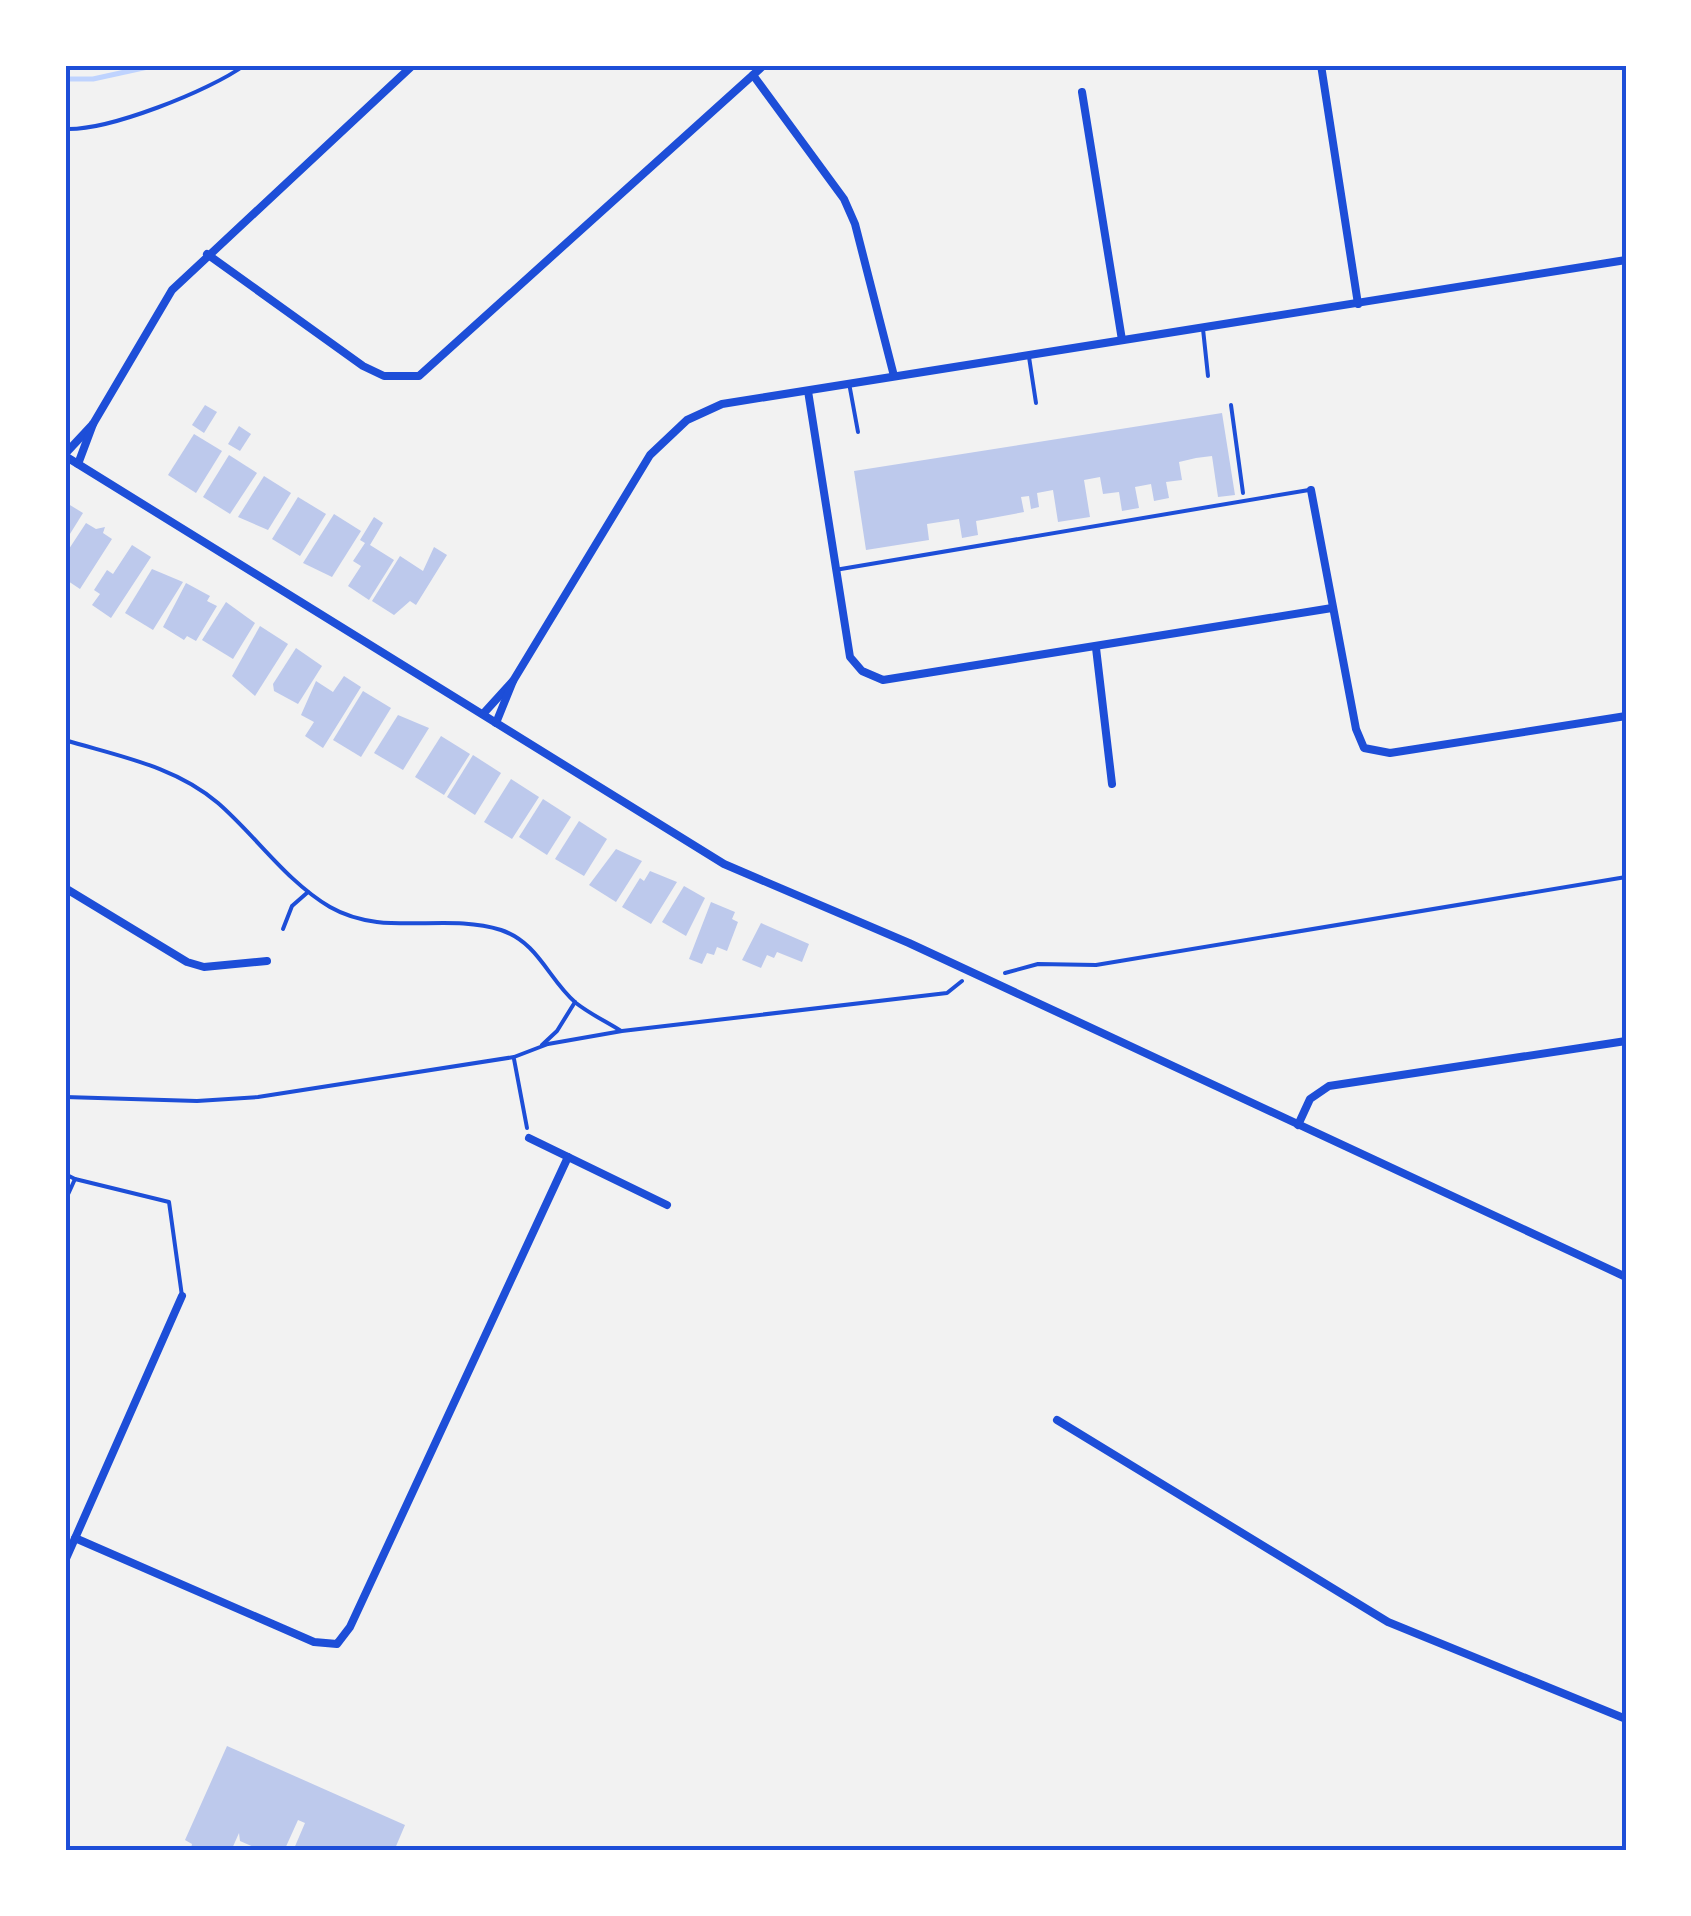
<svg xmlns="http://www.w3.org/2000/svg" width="1691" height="1916" font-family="'DM Sans',sans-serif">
	<rect width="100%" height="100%" fill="#f2f2f2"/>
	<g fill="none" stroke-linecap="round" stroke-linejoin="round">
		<polyline stroke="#bfd3fe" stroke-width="5" points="65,79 93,79 157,65"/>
	</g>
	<g fill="#bdc9ec">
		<polygon points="205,405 217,412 204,433 192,425"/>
		<polygon points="1222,413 1235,495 1218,497 1212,456 1196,458 1179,462 1182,480 1166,482 1169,498 1154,501 1151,484 1135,487 1139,508 1122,511 1119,492 1103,494 1100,477 1084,480 1090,517 1058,522 1053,490 1037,493 1039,507 1031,509 1029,496 1021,497 1024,512 976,521 978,535 962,538 959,519 927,524 929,540 866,550 854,471"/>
		<polygon points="239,426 251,434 240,451 228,444"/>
		<polygon points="194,434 222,451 196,493 168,475"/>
		<polygon points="229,455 257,473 230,514 203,497"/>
		<polygon points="264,476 291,493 268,530 238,517"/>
		<polygon points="298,497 326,514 300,556 272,539"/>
		<polygon points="65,502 83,513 65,542"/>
		<polygon points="334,514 361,531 332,577 303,563"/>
		<polygon points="374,517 383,523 370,545 394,560 369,600 348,586 361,566 353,561 365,543 360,540"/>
		<polygon points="86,523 96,529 105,527 103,533 112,539 80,589 65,579 65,555"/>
		<polygon points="132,545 151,557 111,618 92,605 100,594 94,590 107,570 113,574"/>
		<polygon points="434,547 447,555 416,605 410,601 394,615 372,601 400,556 423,571"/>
		<polygon points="152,569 183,582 153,630 125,613"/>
		<polygon points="186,583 210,596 207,601 217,606 196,641 187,636 184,640 163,627"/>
		<polygon points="226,602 255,623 233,659 202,640"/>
		<polygon points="260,626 288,644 255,696 232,676"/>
		<polygon points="296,648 322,666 298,704 274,691 273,684"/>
		<polygon points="344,676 361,687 323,748 305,736 314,722 301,715 316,681 333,692"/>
		<polygon points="363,691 391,708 361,757 333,740"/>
		<polygon points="398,715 429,728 403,770 374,753"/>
		<polygon points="441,736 470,754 444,795 415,777"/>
		<polygon points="473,755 501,773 475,815 447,797"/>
		<polygon points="511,779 539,797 512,839 484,822"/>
		<polygon points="543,799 571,817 547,855 519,837"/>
		<polygon points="579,821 607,839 584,876 555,859"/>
		<polygon points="616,849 642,861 616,902 589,885"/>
		<polygon points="650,871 677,882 651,924 622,907 640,878 644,881"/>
		<polygon points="684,886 705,898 686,936 662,922"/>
		<polygon points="711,902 735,912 732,919 738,922 727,951 717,947 714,955 707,953 702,964 689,959"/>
		<polygon points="761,923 809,944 802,962 777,952 774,958 767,955 761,968 742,960"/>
		<polygon points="227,1746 405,1825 394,1851 293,1851 305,1823 298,1820 284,1851 263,1851 240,1841 239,1833 231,1851 191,1848 192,1844 185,1840"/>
	</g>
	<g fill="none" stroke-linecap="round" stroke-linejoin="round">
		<g stroke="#1d4ed8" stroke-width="4">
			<path d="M65,129C108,131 209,91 245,65"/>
			<polyline points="1231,405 1243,493"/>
			<path d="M65,740C118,756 175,766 218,803C256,836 286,881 330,907C384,938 444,912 501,930C539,943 548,979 576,1003C590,1014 607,1022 621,1031"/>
			<polyline points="283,929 292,906 308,892"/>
			<polyline points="1005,973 1038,964 1096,965 1626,877"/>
			<polyline points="542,1045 557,1031 575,1002"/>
			<polyline points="514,1059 527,1128"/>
			<polyline points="65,1097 197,1101 258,1097 514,1057 548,1044 622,1031 947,993 962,981"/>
		</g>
		<g stroke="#1d4ed8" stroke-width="4">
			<polyline points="1203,329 1208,376"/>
			<polyline points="1029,357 1036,403"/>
			<polyline points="849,383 858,432"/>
			<polyline points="835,570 1309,490"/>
			<polyline points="65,1174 75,1179"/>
			<polyline points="65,1201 75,1179 169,1202 182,1296"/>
		</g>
		<g stroke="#1d4ed8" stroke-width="8">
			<polyline points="1321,65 1358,304"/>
			<polyline points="1624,65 1626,66"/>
			<polyline points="753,75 844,199 855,224 894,376"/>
			<polyline points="1082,92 1122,340"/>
			<polyline points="207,254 363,366 384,376 419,376 764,65"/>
			<polyline points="808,391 850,657 862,671 883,680 1332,608"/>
			<polyline points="65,454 93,424"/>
			<polyline points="65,456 724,864 909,943 1626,1277"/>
			<polyline points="78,464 93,424 172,290 413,65"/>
			<polyline points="1311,490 1356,729 1364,748 1390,753 1626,716"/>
			<polyline points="1096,648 1112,784"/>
			<polyline points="483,714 513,681"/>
			<polyline points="496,723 513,681 650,455 687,420 722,404 1626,260"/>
			<polyline points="65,888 187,962 204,967 267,961"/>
			<polyline points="1298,1125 1310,1099 1329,1086 1626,1041"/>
			<polyline points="529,1138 667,1205"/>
			<polyline points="1057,1420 1388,1622 1626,1719"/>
			<polyline points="75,1538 314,1642 337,1644 350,1627 568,1157"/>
			<polyline points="65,1561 182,1296"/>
		</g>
	</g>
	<rect width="1691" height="1916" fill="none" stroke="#ffffff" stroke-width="135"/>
	<rect x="68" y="68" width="1556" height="1780" fill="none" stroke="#1d4ed8" stroke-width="4"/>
</svg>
